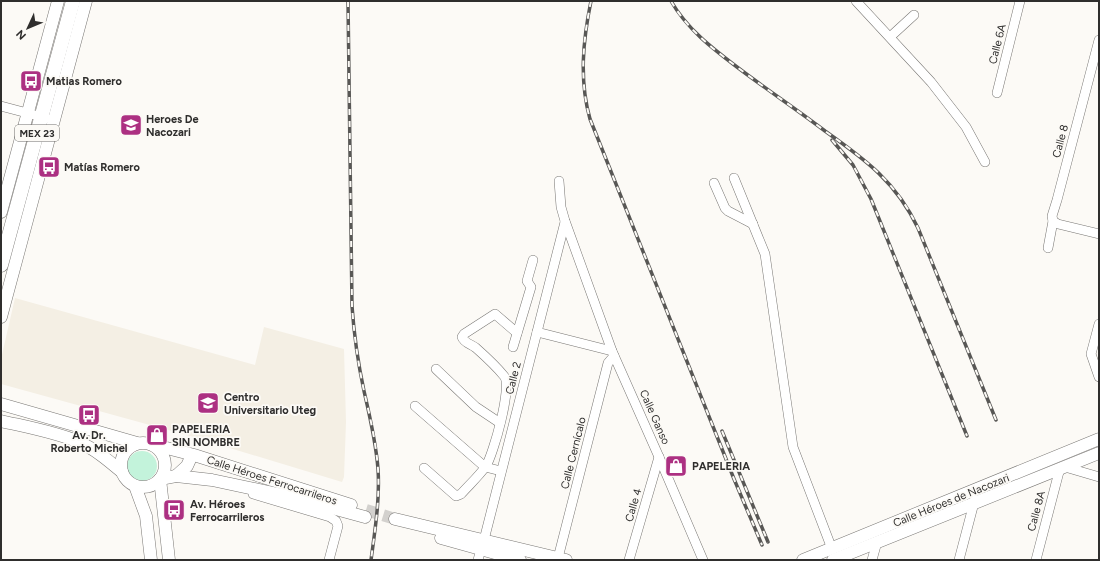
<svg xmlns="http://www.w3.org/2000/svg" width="1100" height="561" font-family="Figtree,sans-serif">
	<rect width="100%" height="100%" fill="#fcfaf6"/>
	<polygon fill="#f4efe4" points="15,298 255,365 264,327 344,349 346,422 344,477 342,482 197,438 1,384 1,359"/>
	<circle fill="#c3f3db" cx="142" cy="466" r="15"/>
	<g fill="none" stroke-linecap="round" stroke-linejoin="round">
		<polyline stroke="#d3d1ce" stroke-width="12" stroke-dasharray="12 6" stroke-linecap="butt" points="366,510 395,519"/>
		<g stroke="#797774" stroke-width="10">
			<g id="minor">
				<polyline points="856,1 931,82 966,127 985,162"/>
				<polyline points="890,37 914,15"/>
				<polyline points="997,93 1020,1"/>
				<polyline points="1,106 46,118"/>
				<polyline points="734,178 765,254 793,447 832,549"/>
				<polyline points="559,181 561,207 565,221 612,351 659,457 703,560"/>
				<polyline points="714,183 725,208 728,211 753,224"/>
				<polyline points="1053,221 1058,224 1099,234"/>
				<polyline points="1048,248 1053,221 1052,216 1057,200 1099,40"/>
				<polyline points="1099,324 1091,354 1099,377"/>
				<polyline points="537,332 612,351"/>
				<polyline points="513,347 531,287 527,281 533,260"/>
				<polyline points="436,369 476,407 500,423"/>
				<polyline points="415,406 485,467 501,471"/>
				<polyline points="1065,467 1099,477"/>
				<path d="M424,468L456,496L461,494C469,485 479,476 486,466C493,455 513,386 504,376C496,366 485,356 476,348C471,344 464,343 462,337L464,334L495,314L517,333"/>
				<polyline points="253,494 330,517 336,521 338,526 329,560"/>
				<polyline points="484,540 565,222"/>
				<polyline points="558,558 608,363 614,356"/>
				<polyline points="478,560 481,549"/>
				<polyline points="629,560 659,457"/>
				<polyline points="872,560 877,542"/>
				<polyline points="959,560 975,499"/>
				<polyline points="1036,560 1060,468"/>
			</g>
		</g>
		<g stroke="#797774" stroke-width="13">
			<g id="secondary">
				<polyline points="1,212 58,1"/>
				<polyline points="1,317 86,1"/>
				<polyline points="1,404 137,443"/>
				<path d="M1,421C27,427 55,432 79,442C95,449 109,461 122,472"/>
				<circle cx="143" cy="465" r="22"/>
				<polyline points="155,445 194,455 351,505"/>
				<polyline points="176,476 187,466 192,455"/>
				<polyline points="135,486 146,516 151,560"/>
				<polyline points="395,519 566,560"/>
				<polyline points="441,538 520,560"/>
				<polyline points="169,560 160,479 176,476 212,480 292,497 365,517"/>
				<polyline points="803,560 1099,439"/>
				<polyline points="833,560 1099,453"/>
			</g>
		</g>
		<g stroke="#797774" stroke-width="15">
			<polyline id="primary" points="1,265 73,1"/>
		</g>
		<use href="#minor" stroke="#fff" stroke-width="9"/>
		<use href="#secondary" stroke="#fff" stroke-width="12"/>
		<use href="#primary" stroke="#fff" stroke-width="14"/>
		<g stroke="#585755" stroke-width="3.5">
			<g id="rail">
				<path d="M348,1L352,306C354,335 358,363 364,391C370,417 376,442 378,469C380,499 375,530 371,560"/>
				<path d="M591,1C583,40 579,80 590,119L734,479L762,545"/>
				<path d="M671,1C687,29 712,48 737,67C766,89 796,109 825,131C866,160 896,182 918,228L996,420"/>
				<polyline points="832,140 853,165 871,199 967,436"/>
				<polyline points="722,431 768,542"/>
			</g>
		</g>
		<use href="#rail" stroke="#fcfaf6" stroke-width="2" stroke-dasharray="6" stroke-linecap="butt"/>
	</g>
	<defs>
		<g id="bus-square" transform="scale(1.15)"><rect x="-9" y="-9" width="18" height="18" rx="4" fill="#ac3082" stroke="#fcfaf6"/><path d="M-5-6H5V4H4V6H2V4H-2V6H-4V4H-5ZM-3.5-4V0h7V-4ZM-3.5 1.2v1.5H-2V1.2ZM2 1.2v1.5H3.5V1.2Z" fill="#fff"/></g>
		<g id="school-square" transform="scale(1.15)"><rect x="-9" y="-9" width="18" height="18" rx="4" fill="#ac3082" stroke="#fcfaf6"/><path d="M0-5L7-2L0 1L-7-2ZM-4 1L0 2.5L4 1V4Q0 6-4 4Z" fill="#fff"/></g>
		<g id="university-square" transform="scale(1.15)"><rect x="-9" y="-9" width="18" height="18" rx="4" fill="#ac3082" stroke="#fcfaf6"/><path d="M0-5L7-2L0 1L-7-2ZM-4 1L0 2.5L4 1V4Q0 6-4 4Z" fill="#fff"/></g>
		<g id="shop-square" transform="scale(1.15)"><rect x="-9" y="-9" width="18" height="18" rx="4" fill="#ac3082" stroke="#fcfaf6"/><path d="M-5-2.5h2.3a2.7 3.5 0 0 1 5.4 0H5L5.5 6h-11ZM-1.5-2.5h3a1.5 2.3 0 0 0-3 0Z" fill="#fff"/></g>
	</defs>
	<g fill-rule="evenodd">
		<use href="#bus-square" x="31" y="81"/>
		<use href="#school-square" x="131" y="125"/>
		<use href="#bus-square" x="49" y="167"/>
		<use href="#university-square" x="208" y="403"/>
		<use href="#bus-square" x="89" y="415"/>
		<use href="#shop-square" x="157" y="435"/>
		<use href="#shop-square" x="676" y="466"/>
		<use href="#bus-square" x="174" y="510"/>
	</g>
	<g text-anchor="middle" stroke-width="3.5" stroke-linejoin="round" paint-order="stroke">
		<rect fill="#fcfaf6" stroke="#6c6b69" stroke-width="1" x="15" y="125" width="44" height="16" rx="3"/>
		<g font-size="10" font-weight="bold" fill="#2f2e2d">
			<text x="37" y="137">MEX 23</text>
		</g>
		<g font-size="11" fill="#2f2e2d" stroke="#fcfaf6">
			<text transform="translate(997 44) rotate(-76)" y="4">Calle 6A</text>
			<text transform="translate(1060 141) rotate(-75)" y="4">Calle 8</text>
			<text transform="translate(513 378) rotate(-76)" y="4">Calle 2</text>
			<text transform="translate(655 417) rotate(66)" y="4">Calle Ganso</text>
			<text transform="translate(573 453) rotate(-76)" y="4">Calle Cernícalo</text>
			<text transform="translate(272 480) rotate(18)" y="4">Calle Héroes Ferrocarrileros</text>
			<text transform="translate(951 500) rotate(-22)" y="4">Calle Héroes de Nacozari</text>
			<text transform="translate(633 505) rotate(-74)" y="4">Calle 4</text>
			<text transform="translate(1036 511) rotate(-75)" y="4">Calle 8A</text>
		</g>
		<g font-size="11" font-weight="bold" fill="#2f2e2d" stroke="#fcfaf6" text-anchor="start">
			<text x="46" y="85">Matias Romero</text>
			<text x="146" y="123">Heroes De<tspan x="146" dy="13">Nacozari</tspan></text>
			<text x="64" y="171">Matías Romero</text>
			<text x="224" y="401">Centro<tspan x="224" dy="13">Universitario Uteg</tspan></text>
			<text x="172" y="433">PAPELERIA<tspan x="172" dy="13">SIN NOMBRE</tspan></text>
			<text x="89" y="439" text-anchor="middle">Av. Dr.<tspan x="89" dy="13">Roberto Michel</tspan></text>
			<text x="692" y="470">PAPELERIA</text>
			<text x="190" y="508">Av. Héroes<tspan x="190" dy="13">Ferrocarrileros</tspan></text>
		</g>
	</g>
	<rect width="1100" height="561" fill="none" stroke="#2f2e2d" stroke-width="4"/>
	<g transform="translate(28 28) rotate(226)" stroke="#fcfaf6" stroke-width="3" paint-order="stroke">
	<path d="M0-3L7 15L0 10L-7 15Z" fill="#2f2e2d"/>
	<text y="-6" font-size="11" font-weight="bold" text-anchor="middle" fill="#2f2e2d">N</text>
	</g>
</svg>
